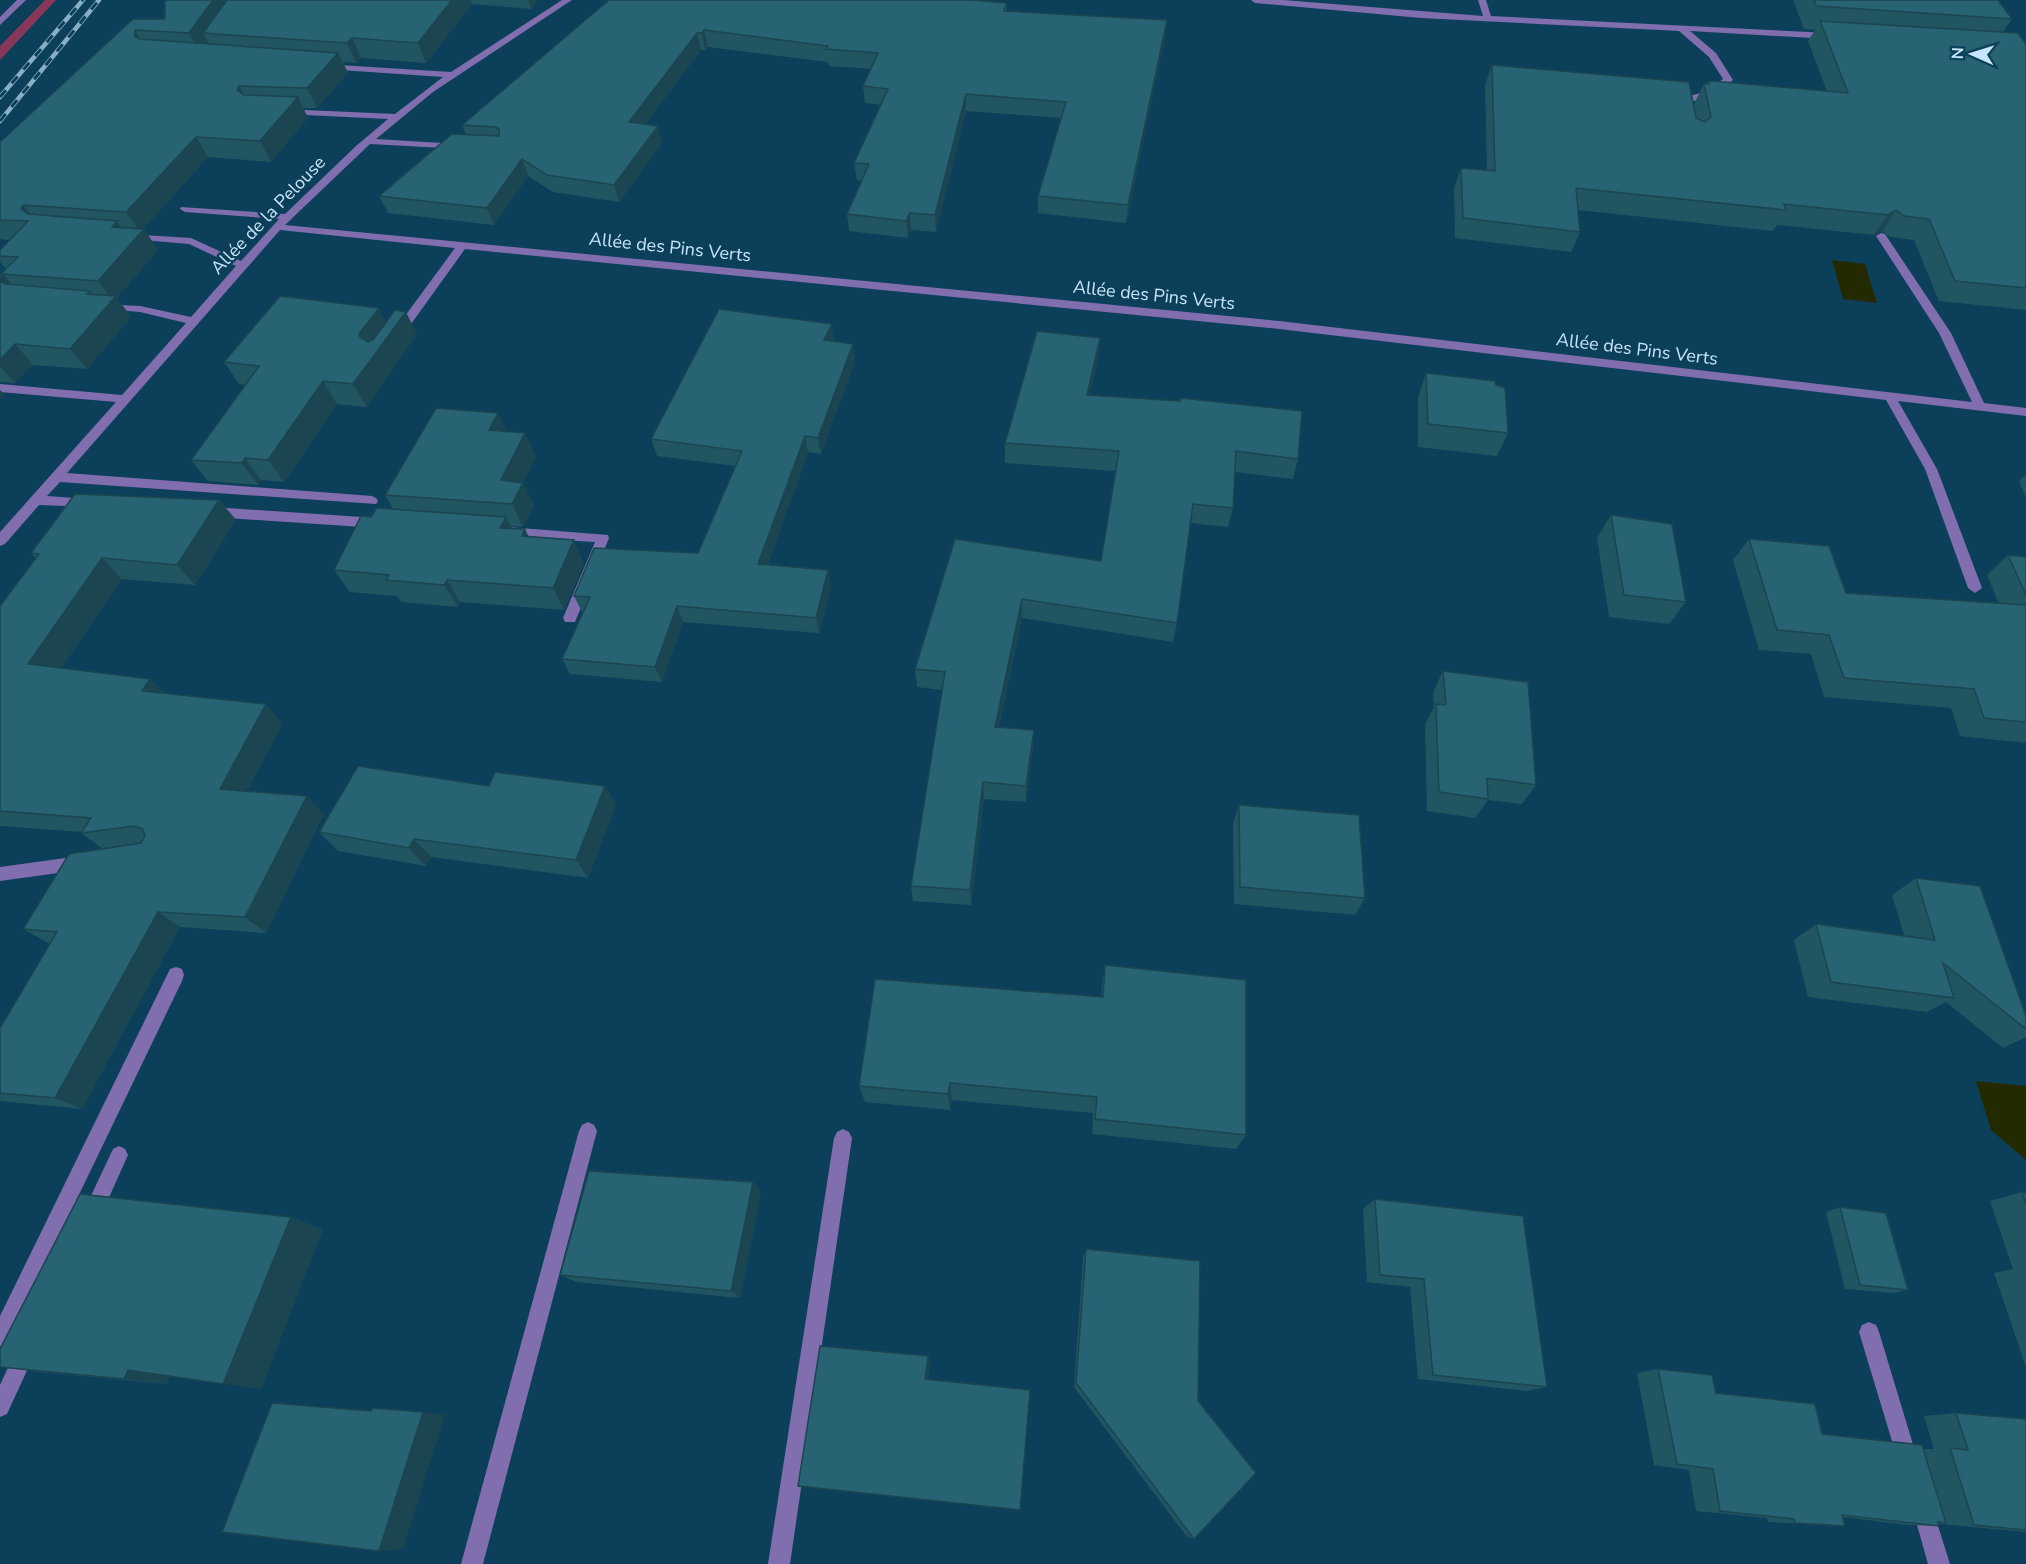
<svg xmlns="http://www.w3.org/2000/svg" width="2026" height="1564" font-family="'Nunito Sans',sans-serif">
	<rect width="100%" height="100%" fill="#0c3f59"/>
	<polygon fill="#873858" points="45,0 56,0 0,60 0,46"/>
	<g fill="#242a00">
		<polygon points="1832,260 1865,264 1877,303 1843,299"/>
		<polygon points="1976,1081 2026,1086 2026,1160 1991,1130"/>
	</g>
	<g fill="none" stroke-linecap="round" stroke-linejoin="round">
		<g fill="#816eaf" fill-rule="evenodd">
			<polygon points="17,0 26,0 0,25 0,17"/>
			<polygon points="562,0 572,0 433,92 376,139 459,144 462,145 462,149 370,144 285,225 1279,321 1972,402 1939,333 1876,236 1881,233 1885,234 1951,333 1984,403 2026,408 2026,416 1898,401 1937,469 1982,588 1975,593 1968,588 1925,469 1886,400 1279,329 465,249 401,338 397,339 391,335 455,248 280,230 67,473 372,496 376,498 378,501 376,504 60,482 47,496 89,499 93,501 95,504 93,507 39,505 5,544 0,546 0,532 116,402 0,392 0,384 122,395 186,323 140,312 104,309 98,306 100,304 140,306 191,317 236,266 189,244 131,239 126,236 127,234 191,238 241,261 279,219 185,212 180,209 181,207 285,214 356,146 388,119 285,114 280,111 282,109 395,114 443,77 326,69 321,66 323,64 451,72"/>
			<polygon points="1251,0 1283,0 1483,16 1478,0 1486,0 1491,16 1830,33 1834,36 1830,39 1690,31 1716,53 1733,80 1713,95 1691,102 1693,112 1688,115 1683,112 1683,98 1707,91 1723,79 1709,57 1679,31 1421,18 1255,3"/>
			<polygon points="212,507 377,518 383,523 377,528 212,517 206,512"/>
			<polygon points="508,527 608,535 609,538 575,622 565,622 563,618 595,542 508,537 502,532"/>
			<polygon points="80,856 86,858 88,863 86,868 80,870 0,881 0,867"/>
			<polygon points="176,967 182,969 184,975 182,981 7,1344 0,1347 0,1316 170,969"/>
			<polygon points="588,1122 594,1125 597,1131 483,1564 461,1564 579,1131 582,1125"/>
			<polygon points="843,1129 849,1132 852,1138 790,1564 768,1564 834,1138 837,1132"/>
			<polygon points="119,1146 125,1149 128,1155 98,1222 91,1224 84,1222 82,1215 113,1149"/>
			<polygon points="1869,1322 1876,1325 1879,1332 1918,1461 1915,1468 1908,1471 1901,1468 1898,1461 1859,1332 1862,1325"/>
			<polygon points="25,1343 32,1346 35,1353 7,1414 0,1417 0,1385 18,1346"/>
			<polygon points="1922,1497 1929,1500 1932,1507 1950,1564 1928,1564 1912,1507 1915,1500"/>
		</g>
		<g stroke="#89afc6" stroke-width="4.5">
			<g id="rail">
				<polyline points="0,97 83,0"/>
				<polyline points="0,121 99,0"/>
			</g>
		</g>
		<use href="#rail" stroke="#0c3f59" stroke-width="3" stroke-dasharray="9" stroke-linecap="butt"/>
	</g>
	<g fill="#225562">
		<polygon points="165,0 538,0 531,9 472,4 426,63 361,58 356,63 343,62 348,73 317,108 303,108 308,118 271,162 208,157 143,229 144,229 158,250 117,298 131,317 87,369 33,365 15,383 0,382 0,275 6,269 0,262 0,250 10,240 0,239 0,142 133,19 165,19"/>
		<polygon points="609,0 1007,3 1007,11 1167,20 1165,37 1126,223 1038,213 1038,196 1061,118 966,111 936,232 911,230 908,238 849,231 847,214 862,181 857,180 854,163 881,105 865,103 863,86 871,69 829,66 828,62 708,47 705,50 701,50 645,124 662,143 619,202 553,192 528,176 494,225 388,213 379,196 466,134 462,125"/>
		<polygon points="1793,0 1998,0 2012,19 2003,32 2026,44 2026,310 1939,301 1914,240 1890,237 1882,231 1874,235 1777,225 1773,231 1578,210 1580,232 1571,252 1455,238 1454,188 1461,168 1487,171 1485,85 1492,65 1694,104 1704,84 1707,84 1708,82 1827,91 1808,41 1815,30 1804,29"/>
		<polygon points="386,322 417,334 367,407 337,404 284,482 261,480 258,485 208,481 191,460 245,385 239,384 224,362"/>
		<polygon points="1100,338 1098,358 1090,395 1298,459 1293,479 1235,472 1233,508 1228,527 1190,523 1177,623 1173,642 1022,618 999,727 1033,747 1026,802 984,799 971,905 913,901 911,886 942,690 917,687 915,669 955,539 1101,561 1115,471 1005,463 1005,443"/>
		<polygon points="834,341 855,361 821,454 808,452 768,565 828,570 831,586 819,633 683,622 662,682 570,674 562,659 583,612 582,612 574,596 698,553 736,466 657,456 651,439"/>
		<polygon points="1426,373 1496,385 1508,433 1497,456 1418,447 1418,397"/>
		<polygon points="498,413 507,432 525,433 536,457 523,483 534,505 523,527 511,526 512,528 584,563 564,610 460,602 458,607 401,602 397,596 350,592 334,570 371,517 393,509 385,495"/>
		<polygon points="2026,474 2026,498 2019,481"/>
		<polygon points="219,500 236,520 195,585 122,579 61,668 283,723 247,791 324,814 266,933 180,927 82,1109 0,1101 0,1028 50,944 23,929 103,849 81,833 82,832 0,826 0,606 36,558 31,553"/>
		<polygon points="1611,515 1686,602 1669,624 1609,617 1597,538"/>
		<polygon points="1749,539 1846,593 1999,604 1987,575 2008,555 2026,557 2026,743 1960,736 1951,708 1824,697 1811,654 1759,650 1733,560"/>
		<polygon points="1443,671 1536,785 1522,804 1488,800 1475,818 1427,811 1425,724 1434,707 1433,692"/>
		<polygon points="489,786 605,786 616,805 588,878 431,857 426,866 338,851 319,832"/>
		<polygon points="1239,805 1365,898 1355,915 1234,904 1233,824"/>
		<polygon points="1916,878 2026,1029 2026,1037 2003,1048 1946,1002 1927,1012 1808,997 1794,940 1816,924 1904,935 1892,895"/>
		<polygon points="1105,965 1246,1135 1236,1149 1092,1134 1093,1113 952,1100 950,1110 865,1102 859,1086 1101,997 1102,985"/>
		<polygon points="753,1182 761,1192 740,1298 576,1282 560,1275"/>
		<polygon points="2022,1192 2026,1193 2026,1367 1994,1273 2013,1269 1990,1201"/>
		<polygon points="1375,1199 1547,1387 1527,1391 1418,1379 1410,1287 1367,1282 1363,1209"/>
		<polygon points="1840,1207 1908,1290 1893,1293 1845,1289 1826,1212"/>
		<polygon points="323,1229 261,1389 170,1376 166,1384 40,1372 0,1367"/>
		<polygon points="1086,1249 1194,1539 1187,1537 1074,1387 1083,1257"/>
		<polygon points="1658,1369 1716,1393 1822,1434 1923,1449 1934,1449 1924,1416 1956,1413 2026,1419 2026,1532 1940,1524 1940,1522 1938,1522 1939,1526 1907,1525 1843,1517 1845,1526 1768,1522 1767,1518 1696,1511 1689,1470 1654,1465 1637,1373"/>
	</g>
	<g fill="#1b4550">
		<polygon points="213,0 240,0 203,33 208,42 200,53 189,33"/>
		<polygon points="452,0 471,0 472,4 426,63 418,43"/>
		<polygon points="528,0 538,0 531,9"/>
		<polygon points="1167,20 1165,37 1126,223 1128,205"/>
		<polygon points="135,30 147,50 135,37"/>
		<polygon points="704,30 708,47 705,50 702,33"/>
		<polygon points="697,33 701,50 633,139 629,122"/>
		<polygon points="352,38 361,58 356,63 347,43"/>
		<polygon points="338,53 348,73 317,108 307,88"/>
		<polygon points="239,86 250,106 237,90"/>
		<polygon points="966,94 966,111 936,232 935,215"/>
		<polygon points="298,97 308,118 271,162 260,141"/>
		<polygon points="658,126 662,143 619,202 614,185"/>
		<polygon points="196,137 208,157 140,232 126,212"/>
		<polygon points="522,159 528,176 494,225 487,208"/>
		<polygon points="23,205 39,225 21,209"/>
		<polygon points="1896,210 1882,231 1874,235 1888,215"/>
		<polygon points="910,213 911,230 908,238 906,221"/>
		<polygon points="117,221 132,242 112,227"/>
		<polygon points="144,229 158,250 117,298 131,317 87,369 70,349 87,294 90,291 104,310 113,300 98,281"/>
		<polygon points="3,274 20,295 1,282 1,277"/>
		<polygon points="379,308 391,331 406,312 417,334 367,407 353,384 360,337 359,334"/>
		<polygon points="832,324 834,341 827,356 824,340"/>
		<polygon points="1100,338 1098,358 1086,415 1087,395"/>
		<polygon points="15,344 33,365 15,383 0,366 0,360"/>
		<polygon points="853,344 855,361 821,454 818,438"/>
		<polygon points="323,381 337,404 284,482 268,460"/>
		<polygon points="0,390 5,395 0,399"/>
		<polygon points="498,413 509,437 489,430"/>
		<polygon points="525,433 536,457 523,483 534,505 523,527 501,480"/>
		<polygon points="805,436 808,452 763,580 758,564"/>
		<polygon points="245,458 261,480 258,485 242,463"/>
		<polygon points="219,500 236,520 195,585 177,565"/>
		<polygon points="506,517 518,539 500,528"/>
		<polygon points="525,529 536,552 522,536"/>
		<polygon points="574,540 584,563 564,610 553,588"/>
		<polygon points="102,558 122,579 51,683 28,664"/>
		<polygon points="828,570 831,586 819,633 816,618"/>
		<polygon points="447,580 460,602 458,607 444,585"/>
		<polygon points="1022,599 1022,618 995,744 995,727"/>
		<polygon points="677,606 683,622 662,682 655,667"/>
		<polygon points="150,679 171,698 142,691"/>
		<polygon points="266,704 283,723 239,807 220,789"/>
		<polygon points="1034,730 1033,747 1026,802 1026,786"/>
		<polygon points="983,782 984,799 971,905 970,890"/>
		<polygon points="605,786 616,805 588,878 576,860"/>
		<polygon points="307,796 324,814 266,933 245,917"/>
		<polygon points="414,839 431,857 426,866 409,848"/>
		<polygon points="158,912 180,927 82,1109 55,1098"/>
		<polygon points="950,1083 952,1100 950,1110 948,1094"/>
		<polygon points="753,1182 761,1192 740,1298 731,1291"/>
		<polygon points="291,1217 323,1229 261,1389 223,1384"/>
		<polygon points="928,1356 931,1361 928,1383 925,1379"/>
		<polygon points="128,1370 170,1376 166,1384 124,1379"/>
		<polygon points="423,1412 445,1415 403,1549 379,1551"/>
	</g>
	<g fill="#276372" stroke="#1b4550" stroke-width="1.5">
		<polygon points="165,0 213,0 189,33 135,30 135,37 140,39 338,53 307,88 239,86 237,90 244,95 298,97 260,141 196,137 126,212 23,205 21,209 28,214 117,221 112,227 144,229 98,281 3,274 1,277 1,282 6,284 90,291 87,294 116,296 70,349 15,344 0,360 0,275 18,257 0,256 0,250 28,221 0,220 0,142 133,19 165,19"/>
		<polygon points="227,0 452,0 418,43 352,38 347,43 203,33"/>
		<polygon points="609,0 971,0 1007,3 1004,11 1167,20 1128,205 1038,196 1066,102 966,94 935,215 910,213 906,221 847,214 869,164 854,163 888,89 863,86 878,53 826,49 828,46 704,30 702,33 697,33 629,122 658,126 614,185 547,175 522,159 487,208 379,196 452,134 499,136 499,129 495,127 462,125"/>
		<polygon points="1814,0 1998,0 2012,19 1816,6"/>
		<polygon points="1820,21 2018,33 2026,44 2026,288 1955,281 1929,219 1904,216 1896,210 1888,215 1784,204 1786,210 1576,188 1580,232 1463,218 1461,168 1495,171 1492,65 1689,82 1696,118 1705,122 1711,117 1704,84 1709,84 1708,82 1712,81 1848,93"/>
		<polygon points="280,296 379,308 359,334 360,337 368,342 373,340 395,310 406,312 353,384 323,381 268,460 245,458 242,463 191,460 259,366 224,362"/>
		<polygon points="719,309 832,324 824,340 853,344 818,438 805,436 758,564 828,570 816,618 677,606 655,667 562,659 590,597 574,596 594,548 698,553 742,451 651,439"/>
		<polygon points="1037,331 1100,338 1087,395 1180,401 1181,398 1302,411 1298,459 1236,451 1233,508 1193,504 1177,623 1022,599 995,727 1034,730 1026,786 983,782 970,890 911,886 945,672 915,669 955,539 1101,561 1119,451 1005,443"/>
		<polygon points="1426,373 1495,381 1496,385 1505,388 1508,433 1428,424"/>
		<polygon points="436,408 498,413 489,430 525,433 501,480 523,483 512,504 385,495"/>
		<polygon points="75,494 219,500 177,565 102,558 28,664 150,679 142,691 266,704 220,789 307,796 245,917 158,912 55,1098 0,1093 0,1028 57,932 23,929 69,854 141,843 145,836 143,829 134,826 81,833 91,818 0,811 0,606 39,554 31,553"/>
		<polygon points="377,508 506,517 500,528 525,529 522,536 574,540 553,588 447,580 444,585 386,580 389,575 334,570 361,516 371,517"/>
		<polygon points="1611,515 1672,524 1686,602 1624,595"/>
		<polygon points="1749,539 1829,546 1846,593 2026,605 2026,722 1984,718 1974,689 1844,678 1829,635 1777,630"/>
		<polygon points="2008,555 2026,557 2026,595"/>
		<polygon points="1443,671 1528,682 1536,785 1487,778 1488,799 1439,792 1436,704 1446,705"/>
		<polygon points="358,766 489,786 495,772 605,786 576,860 414,839 409,848 319,832"/>
		<polygon points="1239,805 1359,815 1365,898 1240,887"/>
		<polygon points="1916,878 1980,886 2026,1016 2026,1029 1943,963 1954,998 1831,982 1816,924 1935,940"/>
		<polygon points="1105,965 1246,980 1246,1135 1095,1119 1097,1097 950,1083 948,1094 859,1086 875,979 1103,997"/>
		<polygon points="589,1171 753,1182 731,1291 560,1275"/>
		<polygon points="2022,1192 2026,1193 2026,1205"/>
		<polygon points="80,1194 291,1217 223,1384 128,1370 124,1379 0,1367 0,1349"/>
		<polygon points="1375,1199 1523,1216 1547,1387 1433,1375 1424,1279 1380,1275"/>
		<polygon points="1840,1207 1886,1213 1908,1290 1860,1285"/>
		<polygon points="1086,1249 1200,1261 1198,1401 1256,1473 1194,1539 1076,1383"/>
		<polygon points="820,1346 928,1356 925,1379 1030,1390 1020,1510 798,1486"/>
		<polygon points="1658,1369 1712,1375 1716,1393 1815,1404 1822,1434 1922,1445 1946,1523 1938,1522 1939,1526 1842,1515 1845,1526 1795,1523 1794,1519 1720,1511 1713,1469 1677,1464"/>
		<polygon points="272,1403 371,1411 373,1408 423,1412 379,1551 222,1532"/>
		<polygon points="1956,1413 2026,1419 2026,1530 1974,1525 1950,1448 1968,1450"/>
	</g>
	<g text-anchor="middle" stroke-width="5" stroke-linejoin="round" paint-order="stroke">
		<g font-size="18" fill="#c7e6fb" stroke="#0c3f59">
			<text transform="translate(268 215) rotate(-46)" y="6">Allée de la Pelouse</text>
			<text transform="translate(670 247) rotate(6)" y="6">Allée des Pins Verts</text>
			<text transform="translate(1154 295) rotate(6)" y="6">Allée des Pins Verts</text>
			<text transform="translate(1637 349) rotate(7)" y="6">Allée des Pins Verts</text>
		</g>
	</g>
	<g transform="translate(1972 54) rotate(273)" stroke="#0c3f59" stroke-width="4.5" paint-order="stroke">
	<path d="M0-4.5L10 22L0 15L-10 22Z" fill="#c7e6fb"/>
	<text y="-9" font-size="16" font-weight="bold" text-anchor="middle" fill="#c7e6fb">N</text>
	</g>
</svg>
